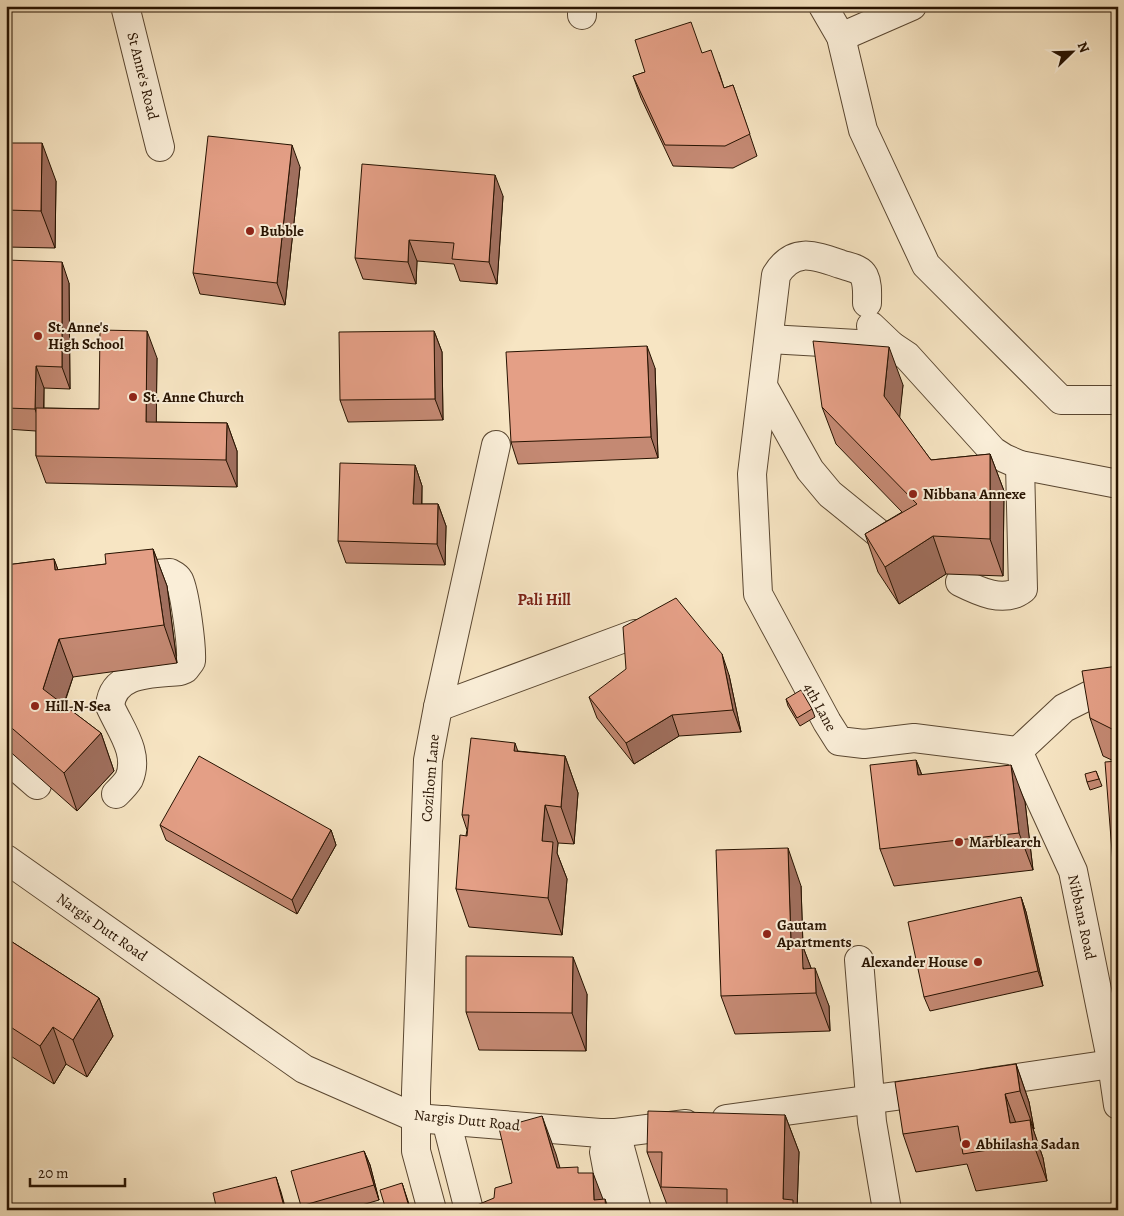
<svg xmlns="http://www.w3.org/2000/svg" width="1124" height="1216" font-family="Alegreya,serif">
	<rect width="100%" height="100%" fill="#f7e5c3"/>
	<filter id="stains"><feTurbulence type="fractalNoise" baseFrequency=".004" numOctaves="4"/><feColorMatrix values="0 0 0 0 .2 0 0 0 0 .09 0 0 0 0 .02 0 0 0 .5 -.17"/></filter>
	<radialGradient id="worn" r=".72"><stop offset=".6" stop-color="#630" stop-opacity="0"/><stop offset="1" stop-color="#630" stop-opacity=".3"/></radialGradient>
	<g fill="none" stroke-linecap="round" stroke-linejoin="round">
		<g stroke="#5a4731" stroke-width="30">
			<g id="minor">
				<polyline points="125,6 160,147"/>
				<polyline points="823,6 841,37 863,130 926,265 1061,400 1118,400"/>
				<polyline points="582,15 582,6"/>
				<polyline points="841,37 912,6"/>
				<path d="M867,303C867,294 868,284 864,276C860,268 848,267 840,264C814,255 793,247 776,275L752,474L758,594L827,722L839,741L864,744L914,738L1018,751"/>
				<polyline points="871,326 892,346 907,356 993,451 1004,458 1020,465 1118,484"/>
				<polyline points="769,339 892,346"/>
				<polyline points="763,386 810,470 830,494 893,545"/>
				<path d="M960,582C978,591 1004,604 1023,589L1020,465"/>
				<polyline points="438,707 635,634"/>
				<polyline points="1018,751 1073,871 1112,1064 1118,1105"/>
				<polyline points="1018,751 1064,708 1100,690 1118,688"/>
				<polyline points="6,758 37,785"/>
				<path d="M116,794C120,790 126,784 129,779C140,753 120,729 110,706C113,671 154,674 180,671L185,669L191,661C192,646 185,592 179,580C177,576 174,575 170,573L125,576"/>
				<polyline points="6,859 304,1069 416,1118 600,1133 616,1133 686,1124"/>
				<polyline points="859,960 872,1122 887,1210"/>
				<polyline points="983,1083 1118,1063"/>
				<polyline points="726,1119 933,1091"/>
				<polyline points="446,1120 469,1210"/>
				<polyline points="616,1133 637,1210"/>
				<polyline points="604,1152 615,1210"/>
				<polyline points="432,1210 416,1151 416,1092 428,760 438,707 496,445"/>
			</g>
		</g>
		<use href="#minor" stroke="#faeed8" stroke-width="28"/>
	</g>
	<g fill="#c48973" stroke="#261200">
		<polygon points="702,53 719,72 724,88 733,85 757,156 733,168 673,166 641,98 633,76"/>
		<polygon points="6,143 56,181 55,248 6,247"/>
		<polygon points="300,167 285,305 200,294 193,273"/>
		<polygon points="503,196 497,284 460,281 454,264 417,261 416,284 363,279 355,258"/>
		<polygon points="6,260 69,283 70,389 44,388 44,408 99,409 157,358 156,422 227,423 237,451 237,487 46,483 36,456 36,431 6,429"/>
		<polygon points="434,331 442,352 443,420 348,422 340,400"/>
		<polygon points="655,368 658,458 518,464 511,442"/>
		<polygon points="903,385 899,417 931,460 990,454 1004,491 1003,576 946,574 899,604 878,572 865,534 902,512 836,444 822,407"/>
		<polygon points="415,465 422,486 422,504 438,504 446,526 445,565 346,563 338,541"/>
		<polygon points="153,549 167,586 177,663 73,677 64,705 101,733 114,771 77,811 6,748 6,565 54,559 58,570 106,564"/>
		<polygon points="1118,666 1118,928 1114,761 1103,756 1090,718"/>
		<polygon points="729,675 741,732 679,736 634,764 597,718 589,697"/>
		<polygon points="786,699 812,709 815,717 800,726 788,706"/>
		<polygon points="518,751 565,756 578,793 574,844 558,843 557,853 567,879 562,935 469,927 456,889 467,830 462,815"/>
		<polygon points="916,760 922,775 1025,802 1033,870 894,886 880,849"/>
		<polygon points="1096,771 1102,786 1090,790 1087,782"/>
		<polygon points="160,825 331,830 336,845 297,914 166,840"/>
		<polygon points="801,886 803,947 811,968 829,1006 830,1031 735,1034 721,996"/>
		<polygon points="1021,897 1026,912 1043,986 930,1011 924,997"/>
		<polygon points="6,938 99,998 113,1036 87,1077 66,1064 54,1084 6,1053"/>
		<polygon points="587,994 586,1051 479,1050 466,1012"/>
		<polygon points="1016,1064 1029,1102 1034,1129 1033,1129 1043,1158 1047,1181 976,1191 967,1164 916,1172 903,1134"/>
		<polygon points="785,1115 799,1152 797,1210 669,1210 647,1152"/>
		<polygon points="364,1151 370,1165 379,1200 345,1210 302,1210 301,1206"/>
	</g>
	<g fill="#a06f5e" stroke="#261200">
		<polygon points="42,143 56,181 55,248 41,211"/>
		<polygon points="292,145 300,167 285,305 277,283"/>
		<polygon points="495,175 503,196 497,284 489,262"/>
		<polygon points="409,240 417,261 416,284 408,262"/>
		<polygon points="62,262 69,283 70,389 62,367"/>
		<polygon points="147,331 157,358 156,449 146,422"/>
		<polygon points="434,331 442,352 443,420 435,399"/>
		<polygon points="647,346 655,368 658,458 651,437"/>
		<polygon points="889,347 903,385 898,434 884,396"/>
		<polygon points="36,366 44,388 43,431 35,409"/>
		<polygon points="227,423 237,451 237,487 226,460"/>
		<polygon points="990,454 1004,491 1003,576 990,539"/>
		<polygon points="415,465 422,486 421,525 413,504"/>
		<polygon points="438,504 446,526 445,565 437,544"/>
		<polygon points="933,536 946,574 899,604 885,567"/>
		<polygon points="153,549 167,586 177,663 164,625"/>
		<polygon points="54,559 68,597 55,570"/>
		<polygon points="59,639 73,677 56,726 43,689"/>
		<polygon points="722,654 729,675 741,732 733,710"/>
		<polygon points="672,715 679,736 634,764 626,743"/>
		<polygon points="101,733 114,771 77,811 64,773"/>
		<polygon points="515,743 528,780 514,751"/>
		<polygon points="565,756 578,793 574,844 561,807"/>
		<polygon points="916,760 930,797 918,775"/>
		<polygon points="1011,765 1025,802 1033,870 1019,833"/>
		<polygon points="545,805 558,843 557,853 567,879 562,935 548,898 542,841"/>
		<polygon points="331,830 336,845 297,914 292,900"/>
		<polygon points="788,848 801,886 803,947 816,981 816,993 791,944"/>
		<polygon points="1021,897 1026,912 1043,986 1038,971"/>
		<polygon points="573,957 587,994 586,1051 572,1013"/>
		<polygon points="815,968 829,1006 830,1031 816,993"/>
		<polygon points="99,998 113,1036 87,1077 73,1040"/>
		<polygon points="53,1027 66,1064 54,1084 40,1046"/>
		<polygon points="1016,1064 1029,1102 1034,1129 1020,1091"/>
		<polygon points="1005,1094 1019,1131 1010,1123"/>
		<polygon points="785,1115 799,1152 797,1210 787,1210 783,1199"/>
		<polygon points="542,1116 556,1154 571,1206 557,1168"/>
		<polygon points="1030,1120 1043,1158 1047,1181 1033,1143"/>
		<polygon points="364,1151 370,1165 379,1200 374,1185"/>
		<polygon points="593,1173 606,1207 605,1199 609,1210 598,1210 594,1200"/>
		<polygon points="276,1177 281,1192 286,1210 285,1210"/>
		<polygon points="402,1183 411,1210 410,1210"/>
	</g>
	<g fill="#e49f86" stroke="#261200">
		<polygon points="691,22 702,53 711,50 724,88 733,85 750,134 725,146 665,145 633,76 645,72 635,40"/>
		<polygon points="208,136 292,145 277,283 193,273"/>
		<polygon points="6,143 42,143 41,211 6,210"/>
		<polygon points="362,164 495,175 489,262 452,259 454,243 409,240 408,262 355,258"/>
		<polygon points="6,260 62,262 62,367 36,366 35,409 6,408"/>
		<polygon points="100,330 147,331 146,422 227,423 226,460 36,456 36,408 99,409"/>
		<polygon points="434,331 435,399 340,400 339,332"/>
		<polygon points="813,341 889,347 884,396 931,460 990,454 990,539 933,536 885,567 865,534 917,504 822,407"/>
		<polygon points="647,346 651,437 511,442 506,352"/>
		<polygon points="340,463 415,465 413,504 438,504 437,544 338,541"/>
		<polygon points="153,549 164,625 59,639 43,689 101,733 64,773 6,723 6,565 54,559 55,570 106,564 105,554"/>
		<polygon points="676,598 722,654 733,710 672,715 626,743 589,697 626,669 623,627"/>
		<polygon points="1118,666 1118,732 1090,718 1082,671"/>
		<polygon points="801,690 812,709 797,718 786,699"/>
		<polygon points="471,738 515,743 514,751 565,756 561,807 545,805 542,841 553,842 548,898 456,889 460,835 467,836 469,815 462,815"/>
		<polygon points="199,756 331,830 292,900 160,825"/>
		<polygon points="916,760 918,775 1011,765 1019,833 880,849 870,765"/>
		<polygon points="1118,761 1118,928 1105,762"/>
		<polygon points="1096,771 1099,779 1087,782 1085,774"/>
		<polygon points="788,848 791,944 802,944 803,969 815,968 816,993 721,996 716,850"/>
		<polygon points="1021,897 1038,971 924,997 908,922"/>
		<polygon points="6,938 99,998 73,1040 53,1027 40,1046 6,1024"/>
		<polygon points="466,956 573,957 572,1013 466,1012"/>
		<polygon points="1016,1064 1020,1091 1005,1094 1010,1123 1030,1120 1033,1143 963,1154 958,1126 903,1134 895,1082"/>
		<polygon points="648,1111 785,1115 783,1199 793,1200 793,1210 727,1210 727,1189 661,1187 662,1152 647,1152"/>
		<polygon points="542,1116 557,1168 578,1167 578,1173 593,1173 594,1200 605,1199 606,1210 478,1210 477,1205 494,1198 495,1188 512,1183 499,1128"/>
		<polygon points="364,1151 374,1185 301,1206 291,1171"/>
		<polygon points="276,1177 285,1210 217,1210 213,1193"/>
		<polygon points="402,1183 410,1210 386,1210 380,1190"/>
		<polygon points="1019,1205 1047,1210 1016,1210"/>
	</g>
	<g fill="#8f2418" stroke="#faeed8" stroke-width="2">
		<circle cx="250" cy="231" r="5"/>
		<circle cx="38" cy="336" r="5"/>
		<circle cx="133" cy="397" r="5"/>
		<circle cx="913" cy="494" r="5"/>
		<circle cx="35" cy="706" r="5"/>
		<circle cx="959" cy="842" r="5"/>
		<circle cx="767" cy="934" r="5"/>
		<circle cx="978" cy="962" r="5"/>
		<circle cx="966" cy="1144" r="5"/>
	</g>
	<g text-anchor="middle" stroke-width="4" stroke-linejoin="round" paint-order="stroke">
		<g font-size="15" fill="#261200" stroke="#faeed8">
			<text transform="translate(143 76) rotate(76)" y="5">St Anne's Road</text>
			<text transform="translate(820 707) rotate(61)" y="5">4th Lane</text>
			<text transform="translate(430 778) rotate(-85)" y="5">Cozihom Lane</text>
			<text transform="translate(1082 917) rotate(78)" y="5">Nibbana Road</text>
			<text transform="translate(102 927) rotate(35)" y="5">Nargis Dutt Road</text>
			<text transform="translate(467 1120) rotate(6)" y="5">Nargis Dutt Road</text>
		</g>
		<g font-size="15" font-weight="bold" fill="#261200" stroke="#faeed8" text-anchor="start">
			<text x="260" y="236">Bubble</text>
			<text x="48" y="332">St. Anne's<tspan x="48" dy="17">High School</tspan></text>
			<text x="143" y="402">St. Anne Church</text>
			<text x="923" y="499">Nibbana Annexe</text>
			<text x="45" y="711">Hill-N-Sea</text>
			<text x="969" y="847">Marblearch</text>
			<text x="777" y="930">Gautam<tspan x="777" dy="17">Apartments</tspan></text>
			<text x="968" y="967" text-anchor="end">Alexander House</text>
			<text x="976" y="1149">Abhilasha Sadan</text>
		</g>
		<g font-size="16" font-weight="bold" fill="#7a1f14" stroke="#faeed8">
			<text x="544" y="605">Pali Hill</text>
		</g>
	</g>
	<rect width="1124" height="1216" fill="none" stroke="#f7e5c3" stroke-width="25"/>
	<rect x="8" y="8" width="1109" height="1201" fill="none" stroke="#261200" stroke-width="2.5"/>
	<rect x="12" y="12" width="1099" height="1191" fill="none" stroke="#261200"/>
	<g transform="translate(1072 52) rotate(67)" stroke="#faeed8" stroke-width="4" paint-order="stroke">
	<path d="M0-4L9 19L0 12L-9 19Z" fill="#261200"/>
	<text y="-8" font-size="14" font-weight="bold" text-anchor="middle" fill="#261200">N</text>
	</g>
	<path d="M30 1178v8h95v-8" fill="none" stroke="#261200" stroke-width="2.5"/>
	<text x="38" y="1178" font-size="15" fill="#261200" stroke="#faeed8" stroke-width="4" paint-order="stroke">20 m</text>
	<rect width="100%" height="100%" filter="url(#stains)"/>
	<rect width="100%" height="100%" fill="url(#worn)"/>
</svg>
